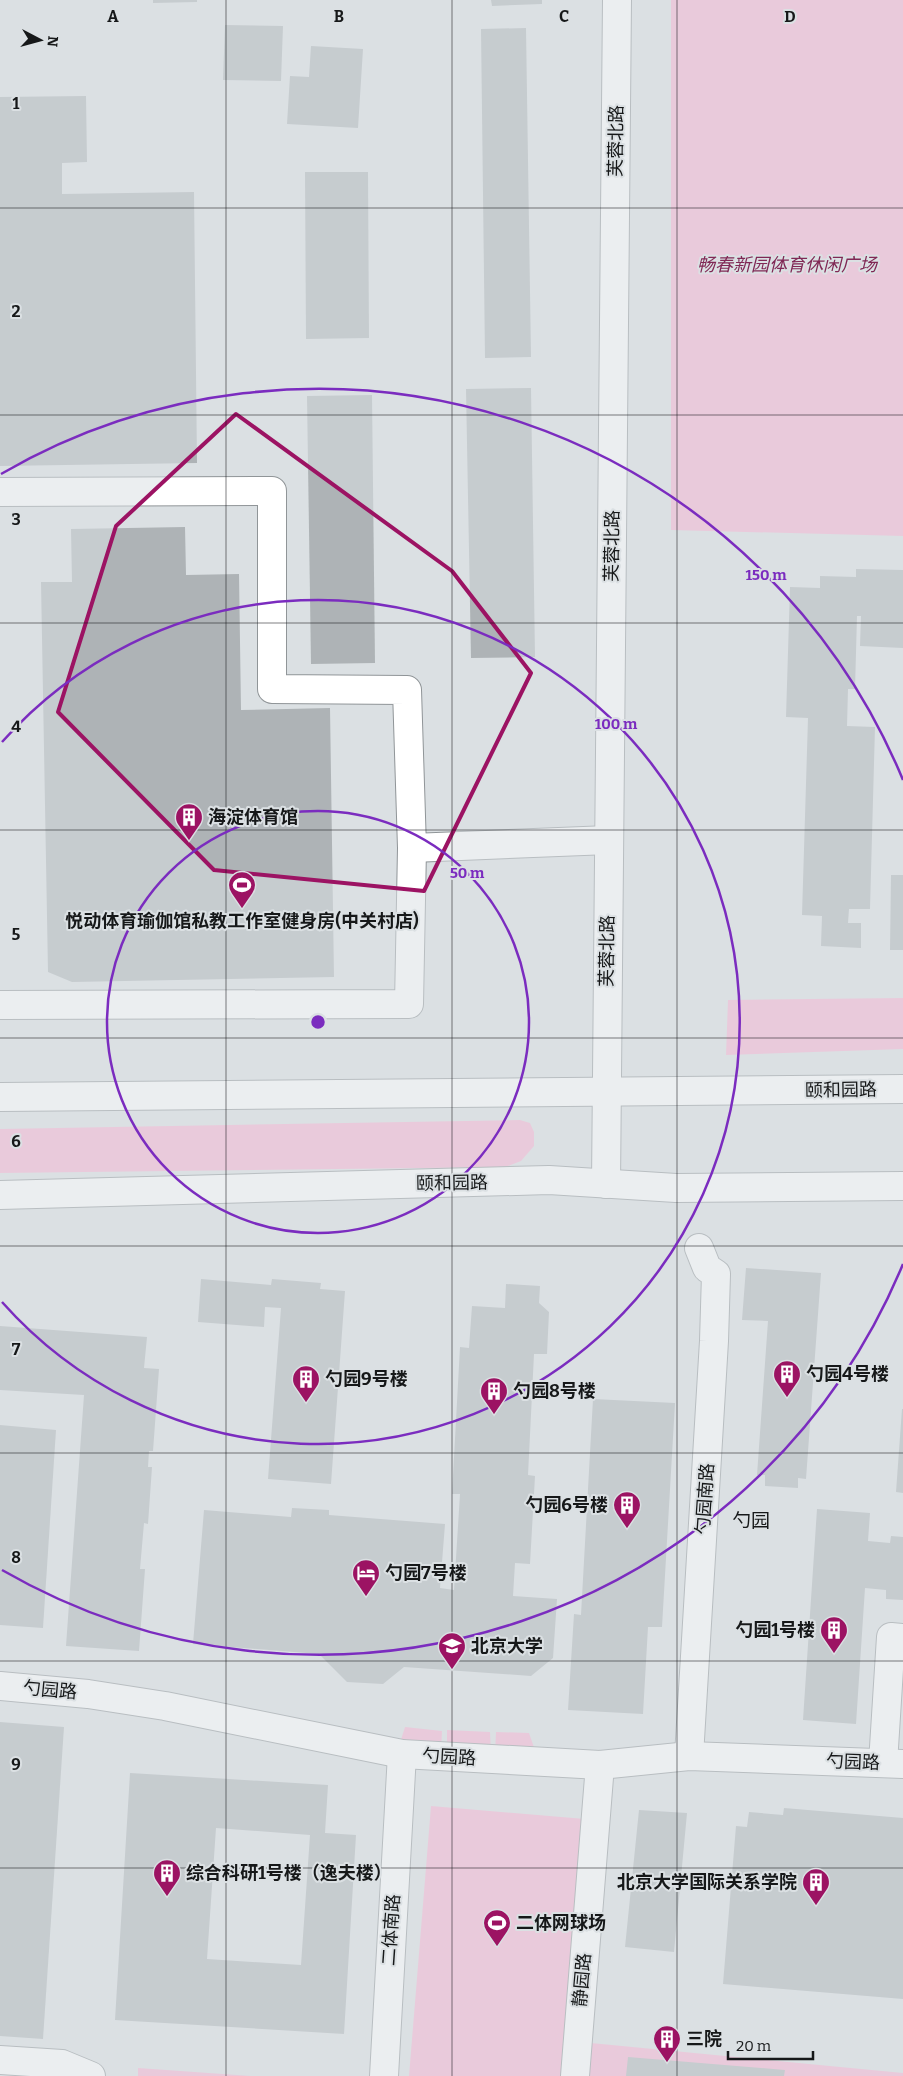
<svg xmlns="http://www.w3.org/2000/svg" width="903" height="2076" font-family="Bitter,'Noto Sans SC',serif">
	<rect width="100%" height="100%" fill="#dbe0e3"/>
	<g fill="#fbb0d0">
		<polygon points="671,0 903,0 903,536 671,530"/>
		<polygon points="903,998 903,1049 726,1055 728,1000"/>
		<polygon points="520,1120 530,1123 534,1132 534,1146 521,1161 505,1167 0,1173 0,1129"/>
		<polygon points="405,1727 442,1731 441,1751 398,1749"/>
		<polygon points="447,1730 490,1732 491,1753 447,1752"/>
		<polygon points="496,1732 529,1733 537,1756 495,1754"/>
		<polygon points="431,1806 585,1819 564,2076 409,2076"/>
		<polygon points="591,2043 903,2073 903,2076 588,2076"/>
		<polygon points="138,2068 251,2076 138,2076"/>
	</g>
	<g fill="#aeb3b6" fill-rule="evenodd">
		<polygon points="153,0 197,0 197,2 153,3"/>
		<polygon points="491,0 542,0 542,4 492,6"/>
		<polygon points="225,25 283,26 281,81 223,80"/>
		<polygon points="526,28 531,357 485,358 481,29"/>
		<polygon points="311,46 363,49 358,128 287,124 290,76 309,77"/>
		<polygon points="86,96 87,162 62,163 62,194 194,192 197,463 0,466 0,97"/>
		<polygon points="305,172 368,172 369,338 306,339"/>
		<polygon points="531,388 535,657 471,658 466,389"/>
		<polygon points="372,395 375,663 311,664 307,396"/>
		<polygon points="185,527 186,575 239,574 241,710 330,708 334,977 72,982 48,972 41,582 72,582 71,529"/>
		<polygon points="856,569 903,570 903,648 860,646 861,616 857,616 855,689 848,689 847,726 875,727 870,909 849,909 848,923 861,923 861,948 821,946 822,916 802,915 808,718 786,717 790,587 820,588 820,576 856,577"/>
		<polygon points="891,875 903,875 903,950 890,950"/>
		<polygon points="746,1268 821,1273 806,1479 798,1478 798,1488 765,1486 765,1475 757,1475 768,1321 742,1320"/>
		<polygon points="201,1279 271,1285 272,1279 321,1283 320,1289 345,1291 331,1484 268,1479 281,1308 265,1307 264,1327 198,1322"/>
		<polygon points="506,1284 540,1286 539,1303 549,1312 547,1354 534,1354 528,1475 535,1476 530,1564 515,1563 513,1596 557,1599 553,1658 531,1676 404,1667 383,1684 347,1682 319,1654 193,1644 204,1510 291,1517 292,1508 329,1510 329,1515 445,1524 440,1588 454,1590 460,1494 452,1494 460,1347 469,1348 472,1306 505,1308"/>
		<polygon points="0,1326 147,1337 144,1368 159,1369 153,1451 149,1451 148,1467 152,1467 148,1524 144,1523 140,1569 145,1569 139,1651 66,1646 84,1395 0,1390"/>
		<polygon points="593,1399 675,1403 662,1627 648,1627 643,1714 568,1710 574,1614 581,1615"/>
		<polygon points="902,1409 903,1409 903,1493 896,1492"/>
		<polygon points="0,1425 56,1430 43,1628 0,1625"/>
		<polygon points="817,1509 870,1513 868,1541 890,1543 891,1536 903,1537 903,1600 886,1599 886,1590 865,1588 856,1724 803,1720"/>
		<polygon points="0,1722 64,1727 43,2039 0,2036"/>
		<path d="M130,1773L328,1785L325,1833L356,1835L344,2034L115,2020ZM216,1828L310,1835L301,1965L207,1959Z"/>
		<polygon points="784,1808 903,1818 903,1999 723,1984 736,1826 747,1827 749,1812 783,1815"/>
		<polygon points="639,1810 687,1813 674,1952 625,1947"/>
		<polygon points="628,2057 785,2070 784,2076 626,2076"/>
	</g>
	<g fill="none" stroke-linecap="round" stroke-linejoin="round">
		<g stroke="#909598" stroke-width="30">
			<g id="minor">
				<polyline points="0,492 272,491 272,689 407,690 412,848 609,840"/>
				<polyline points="0,1005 409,1004 412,848"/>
				<polyline points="0,1097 903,1089"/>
				<polyline points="606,1184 617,0"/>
				<polyline points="0,1195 549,1180 676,1188 903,1186"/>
				<polyline points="0,1686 88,1694 165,1706 402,1754 600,1765 689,1756 903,1764"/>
				<polyline points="689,1756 714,1341 716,1274 707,1268 699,1248"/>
				<polyline points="883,1763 891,1637 903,1638"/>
				<polyline points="0,2060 62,2064 91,2076"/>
				<polyline points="384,2076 402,1754"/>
				<polyline points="575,2076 600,1765"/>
			</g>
		</g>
		<use href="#minor" stroke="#fff" stroke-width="28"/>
	</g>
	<path d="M0 0H903V2076H0ZM236,414L452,571L531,673L424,891L214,870L58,712L116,526Z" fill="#dbe0e3" fill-opacity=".55" fill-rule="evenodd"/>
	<path fill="none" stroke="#9c1363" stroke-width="4" stroke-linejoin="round" d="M236,414L452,571L531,673L424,891L214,870L58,712L116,526Z"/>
	<path fill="none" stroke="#161819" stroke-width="1" stroke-opacity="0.55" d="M226,0V2076M452,0V2076M677,0V2076M0,208H903M0,415H903M0,623H903M0,830H903M0,1038H903M0,1246H903M0,1453H903M0,1661H903M0,1868H903"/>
	<g fill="none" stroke="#7b2cbf" stroke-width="2.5">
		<circle cx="318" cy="1022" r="211"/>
		<path d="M2 742A422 422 0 1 1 2 1302"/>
		<path d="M903 1264A633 633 0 0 1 2 1570M1 474A633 633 0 0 1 903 780"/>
	</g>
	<defs>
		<g id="building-pin" transform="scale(1.4375)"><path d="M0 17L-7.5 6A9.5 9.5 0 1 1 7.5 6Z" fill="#9c1363" stroke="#dbe0e3"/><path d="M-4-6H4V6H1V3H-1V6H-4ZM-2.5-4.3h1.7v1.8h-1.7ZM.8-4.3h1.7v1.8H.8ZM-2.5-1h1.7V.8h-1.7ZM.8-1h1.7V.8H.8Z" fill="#fff"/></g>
		<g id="stadium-pin" transform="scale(1.4375)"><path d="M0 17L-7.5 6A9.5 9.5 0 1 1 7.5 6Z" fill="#9c1363" stroke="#dbe0e3"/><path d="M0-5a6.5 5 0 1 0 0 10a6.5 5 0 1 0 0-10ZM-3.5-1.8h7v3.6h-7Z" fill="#fff"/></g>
		<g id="hotel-pin" transform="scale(1.4375)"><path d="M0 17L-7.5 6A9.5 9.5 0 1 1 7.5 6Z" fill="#9c1363" stroke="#dbe0e3"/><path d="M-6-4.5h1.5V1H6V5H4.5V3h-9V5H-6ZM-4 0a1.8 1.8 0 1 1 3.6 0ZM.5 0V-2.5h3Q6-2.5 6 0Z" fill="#fff"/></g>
		<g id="university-pin" transform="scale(1.4375)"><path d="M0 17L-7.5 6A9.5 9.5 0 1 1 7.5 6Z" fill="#9c1363" stroke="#dbe0e3"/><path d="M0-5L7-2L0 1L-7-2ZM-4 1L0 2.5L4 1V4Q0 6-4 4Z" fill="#fff"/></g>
	</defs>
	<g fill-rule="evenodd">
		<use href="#building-pin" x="189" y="817"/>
		<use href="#stadium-pin" x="242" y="885"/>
		<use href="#building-pin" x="787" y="1374"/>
		<use href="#building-pin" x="306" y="1379"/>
		<use href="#building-pin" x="494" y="1391"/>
		<use href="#building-pin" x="627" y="1505"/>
		<use href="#hotel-pin" x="366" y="1573"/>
		<use href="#building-pin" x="834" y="1630"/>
		<use href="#university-pin" x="452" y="1646"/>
		<use href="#building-pin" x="167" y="1873"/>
		<use href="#building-pin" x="816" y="1882"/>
		<use href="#stadium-pin" x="497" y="1923"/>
		<use href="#building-pin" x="667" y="2039"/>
	</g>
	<g text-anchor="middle" stroke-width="4" stroke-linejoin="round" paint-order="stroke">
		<g font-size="18" fill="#161819" stroke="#dbe0e3">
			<text transform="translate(616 141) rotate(-89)" y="6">芙蓉北路</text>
			<text transform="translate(612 546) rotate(-89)" y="6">芙蓉北路</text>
			<text transform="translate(607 951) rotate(-89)" y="6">芙蓉北路</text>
			<text transform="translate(841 1090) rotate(-1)" y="6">颐和园路</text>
			<text transform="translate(452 1183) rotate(-1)" y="6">颐和园路</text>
			<text transform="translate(705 1499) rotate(-86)" y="6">勺园南路</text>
			<text transform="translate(50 1690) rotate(5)" y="6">勺园路</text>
			<text transform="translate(449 1757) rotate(3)" y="6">勺园路</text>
			<text transform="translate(853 1762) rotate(2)" y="6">勺园路</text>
			<text transform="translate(391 1930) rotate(-86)" y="6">二体南路</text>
			<text transform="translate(582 1980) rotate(-85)" y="6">静园路</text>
		</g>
		<g font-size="18" font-style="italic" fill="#802855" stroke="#dbe0e3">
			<text x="787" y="271">畅春新园体育休闲广场</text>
		</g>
		<g font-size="18" font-weight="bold" fill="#161819" stroke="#dbe0e3" text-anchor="start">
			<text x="208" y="823">海淀体育馆</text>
			<text x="242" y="927" text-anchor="middle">悦动体育瑜伽馆私教工作室健身房(中关村店)</text>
			<text x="806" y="1380">勺园4号楼</text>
			<text x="325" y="1385">勺园9号楼</text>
			<text x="513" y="1397">勺园8号楼</text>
			<text x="608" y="1511" text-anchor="end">勺园6号楼</text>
			<text x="385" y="1579">勺园7号楼</text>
			<text x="815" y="1636" text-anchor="end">勺园1号楼</text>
			<text x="471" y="1652">北京大学</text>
			<text x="186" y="1879">综合科研1号楼（逸夫楼）</text>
			<text x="797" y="1888" text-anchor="end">北京大学国际关系学院</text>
			<text x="516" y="1929">二体网球场</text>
			<text x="686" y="2045">三院</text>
		</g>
		<g font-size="19" fill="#161819" stroke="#dbe0e3">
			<text x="751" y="1527">勺园</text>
		</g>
	</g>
	<g font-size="16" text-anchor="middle" font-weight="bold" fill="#161819" stroke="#dbe0e3" stroke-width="4" stroke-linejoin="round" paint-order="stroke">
		<text x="113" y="22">A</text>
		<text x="339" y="22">B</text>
		<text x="564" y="22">C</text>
		<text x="790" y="22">D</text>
		<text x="16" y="109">1</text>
		<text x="16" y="317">2</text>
		<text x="16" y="525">3</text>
		<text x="16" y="732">4</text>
		<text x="16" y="940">5</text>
		<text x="16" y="1147">6</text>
		<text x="16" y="1355">7</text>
		<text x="16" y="1563">8</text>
		<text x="16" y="1770">9</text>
	</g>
	<circle cx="318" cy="1022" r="8" fill="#7b2cbf" stroke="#dbe0e3" stroke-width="2.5"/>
	<g font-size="15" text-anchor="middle" font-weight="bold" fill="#7b2cbf" stroke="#dbe0e3" stroke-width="4" stroke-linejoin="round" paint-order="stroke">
		<text x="766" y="580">150 m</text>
		<text x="616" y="729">100 m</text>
		<text x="467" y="878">50 m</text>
	</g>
	<g transform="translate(40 40) rotate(96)" stroke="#dbe0e3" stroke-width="4" paint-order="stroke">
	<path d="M0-4L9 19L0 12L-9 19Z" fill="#161819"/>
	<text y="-8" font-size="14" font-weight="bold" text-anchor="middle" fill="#161819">N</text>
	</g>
	<path d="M728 2051v8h85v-8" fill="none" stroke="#161819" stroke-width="2.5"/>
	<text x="736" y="2051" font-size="15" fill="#161819" stroke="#dbe0e3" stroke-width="4" paint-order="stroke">20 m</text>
</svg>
